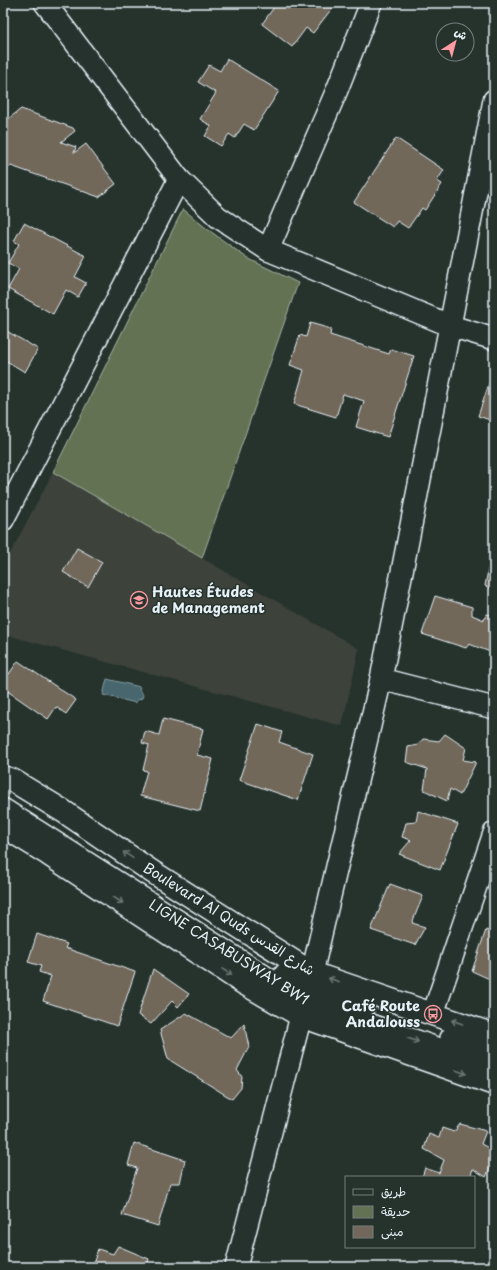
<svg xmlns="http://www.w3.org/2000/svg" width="497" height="1270" font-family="'Playpen Sans','Playpen Sans Arabic',sans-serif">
	<rect width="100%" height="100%" fill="#26332d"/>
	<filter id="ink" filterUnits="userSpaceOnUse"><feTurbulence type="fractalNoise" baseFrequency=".025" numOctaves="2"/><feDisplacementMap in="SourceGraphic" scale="8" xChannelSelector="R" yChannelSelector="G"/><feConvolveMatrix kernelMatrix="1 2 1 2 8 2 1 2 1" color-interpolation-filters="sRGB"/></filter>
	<g filter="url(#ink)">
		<polygon fill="#3c433a" points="53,472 359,649 342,726 3,634 3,567"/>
		<polygon fill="#637253" stroke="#a6b2a6" points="183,209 206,228 247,258 298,283 202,558 53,472"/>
		<path fill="#46666d" stroke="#879ea5" d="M107,679L140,687L139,690C142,692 144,695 142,698L136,701V703L103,695Z"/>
		<g fill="#71675a" stroke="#e8f1f8">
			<polygon points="277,3 336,3 313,33 306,28 292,47 262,24"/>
			<polygon points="227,59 279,91 254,130 244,124 235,138 229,134 221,146 205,136 211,126 200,119 216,93 198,82 209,65 220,71"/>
			<polygon points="21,109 73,128 75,131 61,142 76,147 74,153 86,144 116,184 99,197 11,166 3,171 3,123"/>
			<polygon points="396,138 444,170 437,181 442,184 425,210 422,208 408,228 397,221 393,227 354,202"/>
			<polygon points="24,223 86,256 75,277 86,283 78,297 66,290 53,314 8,289 19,269 8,263 19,244 14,241"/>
			<polygon points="310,323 331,329 330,335 389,354 391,349 414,356 388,437 356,427 364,401 343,394 336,417 294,404 304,370 290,365 300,335 306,337"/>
			<polygon points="3,329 38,349 25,372 3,359"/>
			<polygon points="492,375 494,376 494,434 491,433 493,421 478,416"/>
			<polygon points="77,548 102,562 88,587 63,572"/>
			<polygon points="492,549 494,549 494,590 485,586"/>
			<polygon points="435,596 472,607 472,615 484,620 487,614 494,616 494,663 492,663 493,653 469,644 466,648 422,634"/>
			<polygon points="18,661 76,700 66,714 56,707 48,719 3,688 3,669 9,674"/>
			<polygon points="163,719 203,729 197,755 213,759 200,811 140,796 147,771 143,770 149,745 142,743 145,731 159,735"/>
			<polygon points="258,724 282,732 279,742 313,754 298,800 239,780"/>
			<polygon points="445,734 466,748 463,760 476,762 460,795 450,789 447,801 424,790 427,769 406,762 408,747 418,745 423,739 439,741"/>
			<polygon points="418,811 458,824 440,870 399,854 411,840 402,837 406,823 416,822"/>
			<polygon points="390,884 423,896 412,923 425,927 415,945 371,930"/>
			<polygon points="486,930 494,933 494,981 472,971"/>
			<polygon points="37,934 67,944 65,948 135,972 117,1026 43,1001 51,976 39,972 41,966 28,962"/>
			<polygon points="153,969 189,994 178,1007 172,1001 151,1024 138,1015"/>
			<polygon points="186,1013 231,1038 244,1024 249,1047 237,1070 242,1077 241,1088 232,1099 168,1059 160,1030"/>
			<polygon points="460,1124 486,1131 481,1144 494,1151 494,1159 486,1177 473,1169 470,1177 422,1177 425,1168 439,1173 444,1160 424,1149 429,1134 439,1138 442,1128 454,1132"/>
			<polygon points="134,1143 185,1160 180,1183 170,1183 158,1226 122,1215 137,1168 128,1165"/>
			<polygon points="118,1246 149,1259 148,1263 154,1267 92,1267 98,1249 113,1254"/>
		</g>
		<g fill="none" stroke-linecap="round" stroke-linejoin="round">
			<g stroke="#e8f1f8" stroke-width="24">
				<g id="minor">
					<polyline points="45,3 179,179 218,217 268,250 451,326 494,339"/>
					<polyline points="268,250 337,90 371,3"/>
					<polyline points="3,520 179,179"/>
					<polyline points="381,679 494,708"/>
					<polyline points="3,809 305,1002 494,1068"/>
					<polyline points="312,973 381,679 494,100"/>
					<polyline points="285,974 307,986 363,1008"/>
					<polyline points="433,1014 494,833"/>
					<polyline points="451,1038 494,1053"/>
					<polyline points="236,1267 301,1016"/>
				</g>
			</g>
			<g stroke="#e8f1f8" stroke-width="25">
				<g id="major">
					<polyline points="3,777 12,780 63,811 151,871 312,973 494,1035"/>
					<polyline points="3,826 48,854 245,984 301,1016 494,1084"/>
				</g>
			</g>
			<use href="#minor" stroke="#26332d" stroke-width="21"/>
			<use href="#major" stroke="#26332d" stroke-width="22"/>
		</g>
		<defs><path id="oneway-shaft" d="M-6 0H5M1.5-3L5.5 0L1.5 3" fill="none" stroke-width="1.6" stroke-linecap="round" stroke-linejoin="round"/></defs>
		<g stroke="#6a7674">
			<use href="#oneway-shaft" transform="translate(128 855) rotate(-146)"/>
			<use href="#oneway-shaft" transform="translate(118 900) rotate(33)"/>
			<use href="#oneway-shaft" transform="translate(227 972) rotate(33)"/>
			<use href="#oneway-shaft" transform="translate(334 980) rotate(-161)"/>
			<use href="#oneway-shaft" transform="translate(457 1022) rotate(-161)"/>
			<use href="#oneway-shaft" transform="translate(413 1040) rotate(19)"/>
			<use href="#oneway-shaft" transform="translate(461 1072) rotate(19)"/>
		</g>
	</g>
	<defs>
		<g id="university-ring" transform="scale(0.9)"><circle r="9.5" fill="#26332d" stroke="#ff9aa2" stroke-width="1.5"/><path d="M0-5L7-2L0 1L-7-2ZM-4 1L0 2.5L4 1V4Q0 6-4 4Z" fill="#ff9aa2"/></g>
		<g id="bus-ring" transform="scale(0.9)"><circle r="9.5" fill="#26332d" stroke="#ff9aa2" stroke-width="1.5"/><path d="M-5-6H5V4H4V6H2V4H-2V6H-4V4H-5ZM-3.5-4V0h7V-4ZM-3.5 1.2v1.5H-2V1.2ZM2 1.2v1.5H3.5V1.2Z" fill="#ff9aa2"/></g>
	</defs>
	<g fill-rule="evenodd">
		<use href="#university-ring" x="139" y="600"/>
		<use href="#bus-ring" x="433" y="1014"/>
	</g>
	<g text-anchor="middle" stroke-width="3" stroke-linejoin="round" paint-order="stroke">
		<g font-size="14" font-weight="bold" fill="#e8f1f8" stroke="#26332d" text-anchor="start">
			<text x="152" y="597">Hautes Études<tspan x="152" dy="16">de Management</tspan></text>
			<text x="420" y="1011" text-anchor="end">Café Route<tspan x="420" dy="16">Andalouss</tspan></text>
		</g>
		<g font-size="14" fill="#e8f1f8" stroke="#26332d">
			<text transform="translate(229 919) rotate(32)" y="5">Boulevard Al Quds شارع القدس</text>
			<text transform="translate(229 952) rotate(32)" y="5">LIGNE CASABUSWAY BW1</text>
		</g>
	</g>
	<rect width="497" height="1270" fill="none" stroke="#26332d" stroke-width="16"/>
	<rect x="8" y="8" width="481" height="1254" fill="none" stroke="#e8f1f8" stroke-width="1.5" filter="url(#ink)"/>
	<rect x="345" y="1176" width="130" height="72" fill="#26332d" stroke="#747f7e"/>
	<rect x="353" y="1189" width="20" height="6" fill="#26332d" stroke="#747f7e"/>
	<text x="381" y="1196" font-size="12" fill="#e8f1f8">طريق</text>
	<rect x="353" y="1206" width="20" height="12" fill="#637253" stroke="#747f7e"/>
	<text x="381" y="1216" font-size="12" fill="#e8f1f8">حديقة</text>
	<rect x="353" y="1226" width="20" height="12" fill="#71675a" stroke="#747f7e"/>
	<text x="381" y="1236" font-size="12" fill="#e8f1f8">مبنى</text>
	<g transform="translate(455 42) rotate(36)"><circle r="19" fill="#26332d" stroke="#747f7e"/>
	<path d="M0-3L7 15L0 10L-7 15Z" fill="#ff9aa2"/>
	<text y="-6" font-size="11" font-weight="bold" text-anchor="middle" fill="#e8f1f8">ش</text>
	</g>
</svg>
